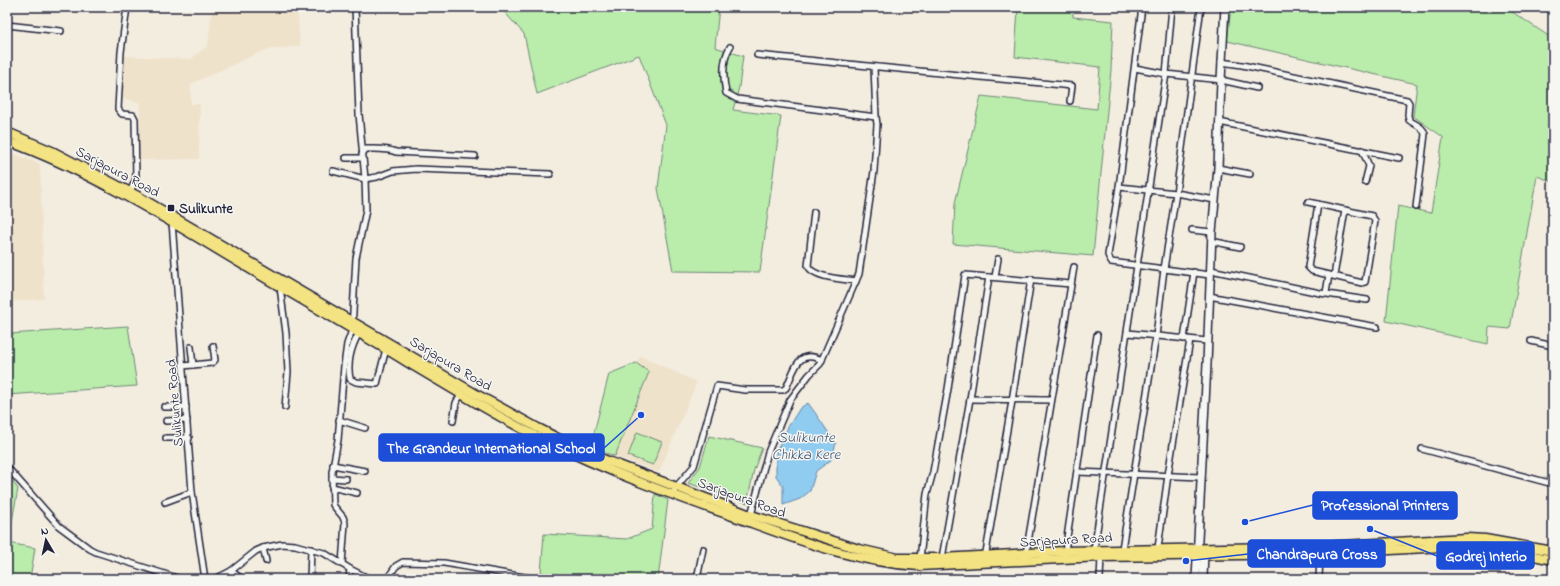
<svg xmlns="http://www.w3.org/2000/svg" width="1560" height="586" font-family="'Indie Flower',sans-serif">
	<rect width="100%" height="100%" fill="#f3ede0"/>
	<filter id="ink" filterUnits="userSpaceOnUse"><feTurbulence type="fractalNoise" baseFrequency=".025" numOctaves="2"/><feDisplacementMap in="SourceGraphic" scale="8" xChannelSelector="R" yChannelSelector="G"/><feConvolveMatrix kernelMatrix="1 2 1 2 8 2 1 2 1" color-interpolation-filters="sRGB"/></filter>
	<g filter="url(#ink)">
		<g fill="#efe2cb">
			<polygon points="212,7 297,7 300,46 265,50 191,84 191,104 200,104 199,159 139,160 140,103 122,98 125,56 191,59 208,45"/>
			<polygon points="7,151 40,164 44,299 7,302"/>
			<polygon points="640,356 697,382 659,472 590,448 609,374 636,363"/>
		</g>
		<g fill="#baecac" stroke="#6e8774">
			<polygon points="500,7 719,7 715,47 743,56 739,87 733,110 781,116 760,272 673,271 658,188 666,125 639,55 537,94 524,34"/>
			<polygon points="1018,7 1073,7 1073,17 1113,21 1111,70 1093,256 953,244 955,203 981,96 1097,109 1100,67 1015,57"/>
			<polygon points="1231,7 1505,7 1553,39 1553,182 1537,176 1510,329 1489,327 1488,344 1386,321 1398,206 1431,213 1443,137 1413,116 1417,84 1227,41"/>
			<polygon points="128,326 137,386 7,395 7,363 9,334"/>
			<polygon points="636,363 649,372 615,456 590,448 609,374"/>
			<polygon points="637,432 662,442 653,465 628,456"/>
			<polygon points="709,436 762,448 754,470 747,503 688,483 700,467"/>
			<polygon points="7,473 18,489 8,543 35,548 30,579 7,579"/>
			<polygon points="655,494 668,500 658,579 614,579 541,573 544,534 627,539 652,529"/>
		</g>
		<path fill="#90cbf0" stroke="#6487a8" d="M808,403C818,416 826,430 836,443L831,460L816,471L810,491L800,499L783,505V486L776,476V452L788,427L800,408Z"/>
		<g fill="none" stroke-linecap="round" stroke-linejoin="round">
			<g stroke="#22223b" stroke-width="8">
				<g id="street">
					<polyline points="127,7 121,52 118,109 122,114 133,115 135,119 136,179 130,192"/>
					<polyline points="1142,7 1119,187 1108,255 1111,262 1210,275"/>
					<polyline points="7,25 61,31"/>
					<path d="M730,47C722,60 723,78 726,93L737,99L876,117"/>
					<polyline points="757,55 1072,86 1070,101"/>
					<path d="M1221,62L1242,65L1407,100L1409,103L1408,115L1409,120C1415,125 1423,126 1425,134L1416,207"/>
					<polyline points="1135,68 1166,74 1221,80 1257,88"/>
					<polyline points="1219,122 1399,158"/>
					<polyline points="1362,150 1369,166 1365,182"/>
					<path d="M362,154L366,149C376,149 387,148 396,152L475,156"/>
					<polyline points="346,158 362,158"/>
					<polyline points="1218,168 1250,174"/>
					<polyline points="333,171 365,179 377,177 393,171 416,169 550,174"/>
					<polyline points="1119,187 1176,193 1215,200"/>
					<polyline points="1308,202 1372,216 1375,221 1365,282 1362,283 1329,275"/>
					<polyline points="1318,204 1308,267 1312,271 1329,275 1326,293"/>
					<path d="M814,212L808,266C814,278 843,279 856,281"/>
					<polyline points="172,222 192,492 205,579"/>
					<polyline points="1192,230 1212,232"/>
					<polyline points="1211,241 1240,247"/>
					<polyline points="1211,270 1320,293 1367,300"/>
					<polyline points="1334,276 1345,210"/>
					<polyline points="995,277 998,259"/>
					<polyline points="280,287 286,333 288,372 285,407"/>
					<polyline points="1209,296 1377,327"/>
					<path d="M359,333C351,347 347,363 350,379L356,382L377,384L386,349"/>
					<polyline points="1128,333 1207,341"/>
					<polyline points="1184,339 1194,272"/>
					<polyline points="1531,341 1553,346"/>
					<polyline points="191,347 193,365"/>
					<polyline points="183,366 212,363 215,360 213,346"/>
					<polyline points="970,399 1051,400"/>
					<polyline points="164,407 186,407"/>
					<polyline points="339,420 365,428"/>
					<polyline points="166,421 187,420"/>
					<polyline points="453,421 456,403 461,394"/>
					<polyline points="166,438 189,438"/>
					<polyline points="1422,449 1553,484"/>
					<polyline points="333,465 365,471"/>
					<polyline points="7,467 59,526 90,549 96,552 180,579"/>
					<polyline points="1077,472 1201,477"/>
					<polyline points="332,478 346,479"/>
					<polyline points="332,487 357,493"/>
					<path d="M673,495L676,487L694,466L717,386L745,390H783L786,388C795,370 797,348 822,360"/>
					<polyline points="165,502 192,492"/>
					<polyline points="751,515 768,452 790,400 809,375 820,364 859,274 874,171 877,124 876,117 874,67"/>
					<polyline points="263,548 266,561"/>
					<polyline points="1158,548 1168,475 1190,340"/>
					<polyline points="1122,549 1156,336 1164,269 1176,193 1201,7"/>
					<polyline points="1094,550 1166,74 1172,7"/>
					<polyline points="1065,551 1097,335"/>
					<polyline points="1026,554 1074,267"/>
					<polyline points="942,558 970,399 989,277"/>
					<polyline points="985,558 1012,401 1031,279"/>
					<polyline points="920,559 927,494 933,472 948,389 965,275 1071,284"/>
					<polyline points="342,564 345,523 343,517 333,505 332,472 338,440 344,366 347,344 352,330 356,258 366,210 365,179 359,114 355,7"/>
					<polyline points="231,571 242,579"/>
					<polyline points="215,579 231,571 256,551 263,548 282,544 295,545 324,553 350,569 370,579"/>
					<polyline points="310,579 311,549"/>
					<polyline points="349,579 350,569"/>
					<polyline points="387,579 396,566 403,562 444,563 536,579"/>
					<polyline points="697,579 703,549"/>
					<polyline points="1100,579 1101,557"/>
					<polyline points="1319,579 1320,554"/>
				</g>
			</g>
			<g stroke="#22223b" stroke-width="10">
				<g id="secondary">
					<polyline points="1196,579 1207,364 1212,232 1218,168 1221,80 1225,7"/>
					<polyline points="1203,579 1204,551"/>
				</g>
			</g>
			<g stroke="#22223b" stroke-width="11">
				<g id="primary">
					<polyline points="7,132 54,152 136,195 476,394 538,428 587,453 745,513 859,549 898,558 942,558 1065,551 1324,546 1467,538 1485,539 1553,551"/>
					<path d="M7,141C97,173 185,231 267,279C314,307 361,334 407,362C453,389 497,417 544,440C606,471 672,495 738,518C796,539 856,563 919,566L1101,557L1320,554L1461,546L1496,548L1553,560"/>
				</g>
			</g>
			<use href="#street" stroke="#f6f6f2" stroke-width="5"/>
			<use href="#secondary" stroke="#f6f6f2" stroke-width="7"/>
			<use href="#primary" stroke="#f4e382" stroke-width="8"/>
		</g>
	</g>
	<rect fill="#22223b" stroke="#f6f6f2" stroke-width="1.5" x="167" y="204" width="8" height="8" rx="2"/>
	<g text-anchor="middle" stroke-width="3" stroke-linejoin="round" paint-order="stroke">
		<g font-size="14" fill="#22223b" stroke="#f6f6f2">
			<text transform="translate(118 171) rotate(28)" y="5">Sarjapura Road</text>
			<text transform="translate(451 363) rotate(31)" y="5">Sarjapura Road</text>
			<text transform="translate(174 403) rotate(-95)" y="5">Sulikunte Road</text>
			<text transform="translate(742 497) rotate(20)" y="5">Sarjapura Road</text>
			<text transform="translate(1066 539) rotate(-3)" y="5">Sarjapura Road</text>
		</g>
		<g font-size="14" font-weight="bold" fill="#22223b" stroke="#f6f6f2" text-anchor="start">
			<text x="179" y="213">Sulikunte</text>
		</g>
		<g font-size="15" font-style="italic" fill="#435571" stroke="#f6f6f2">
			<text x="806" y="442">Sulikunte<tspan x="806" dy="17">Chikka Kere</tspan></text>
		</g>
	</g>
	<path fill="none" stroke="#1d4ed8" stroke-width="1.5" d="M641 415L604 448M1245 522L1313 505M1186 561L1248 554M1370 529L1437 556"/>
	<g fill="#1d4ed8" stroke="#f6f6f2" stroke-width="1.5">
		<circle cx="641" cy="415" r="4"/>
		<circle cx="1245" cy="522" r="4"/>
		<circle cx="1186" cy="561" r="4"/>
		<circle cx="1370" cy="529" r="4"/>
	</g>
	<g fill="#1d4ed8" stroke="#1d4ed8" stroke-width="1.5">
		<rect x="379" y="434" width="225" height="27" rx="4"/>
		<rect x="1313" y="492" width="144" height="27" rx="4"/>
		<rect x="1248" y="540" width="137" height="27" rx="4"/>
		<rect x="1437" y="542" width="97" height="27" rx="4"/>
	</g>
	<g font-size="15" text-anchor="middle" font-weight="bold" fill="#fff">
		<text x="491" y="453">The Grandeur International School</text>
		<text x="1385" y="510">Professional Printers</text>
		<text x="1317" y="559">Chandrapura Cross</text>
		<text x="1486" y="561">Godrej Interio</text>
	</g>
	<rect width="1560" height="586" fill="none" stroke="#f6f6f2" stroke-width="24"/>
	<rect x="12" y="12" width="1536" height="562" fill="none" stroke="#22223b" stroke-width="1.5" filter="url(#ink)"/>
	<g transform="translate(46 540) rotate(351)" stroke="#f6f6f2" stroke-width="3" paint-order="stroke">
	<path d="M0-3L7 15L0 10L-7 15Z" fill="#22223b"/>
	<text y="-6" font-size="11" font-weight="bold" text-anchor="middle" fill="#22223b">N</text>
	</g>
</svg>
